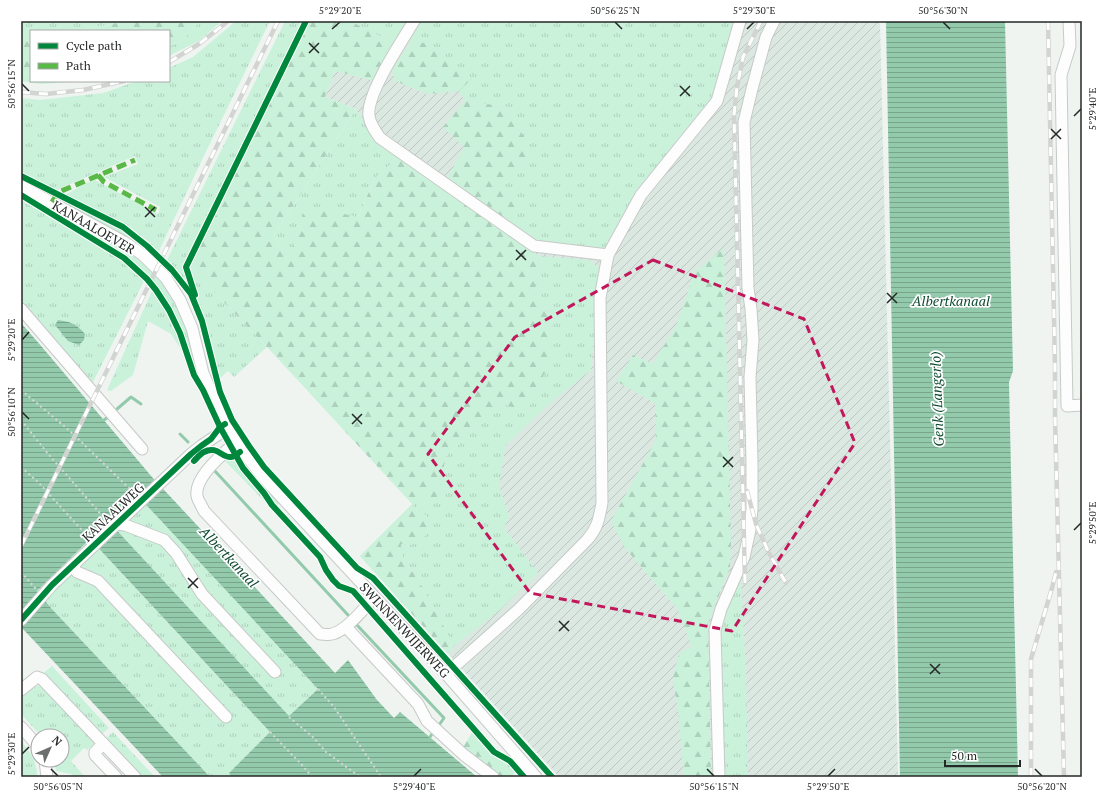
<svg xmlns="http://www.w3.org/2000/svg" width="1103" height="798" font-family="'PT Serif',serif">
	<defs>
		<pattern id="industrial-furrows" width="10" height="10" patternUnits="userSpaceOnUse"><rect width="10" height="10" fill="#dbe8e1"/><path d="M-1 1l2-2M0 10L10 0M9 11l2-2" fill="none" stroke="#bcc7c1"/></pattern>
		<pattern id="grass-tufts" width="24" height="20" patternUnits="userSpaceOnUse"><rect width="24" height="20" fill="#caf2db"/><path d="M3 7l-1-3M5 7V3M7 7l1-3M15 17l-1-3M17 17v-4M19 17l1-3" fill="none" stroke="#add0bc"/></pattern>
		<pattern id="forest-firs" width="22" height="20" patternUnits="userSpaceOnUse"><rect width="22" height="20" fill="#caf2db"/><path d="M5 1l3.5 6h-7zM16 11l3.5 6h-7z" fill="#add0bc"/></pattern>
		<pattern id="water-rules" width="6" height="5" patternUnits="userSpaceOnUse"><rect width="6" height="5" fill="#93caac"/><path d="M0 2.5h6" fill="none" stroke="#78a48c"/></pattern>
	</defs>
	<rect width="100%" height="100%" fill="#eff4f1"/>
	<polygon fill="url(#industrial-furrows)" points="350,21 880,21 898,777 559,777 360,556 412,505 375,178 356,109 325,97 335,70 396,45"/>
	<g fill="url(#grass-tufts)">
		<polygon points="21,21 127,21 76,31 31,31 31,41 21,39"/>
		<polygon points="200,21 222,21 199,41 169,56 169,46 182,41"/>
		<polygon points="235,21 270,21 201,162 158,253 137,235 124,225 64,196 84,184 95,180 158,214 160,207 104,177 138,164 135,156 54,191 21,175 21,98 40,100 103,93 137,81 169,81 169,68 193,57 230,26"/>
		<polygon points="285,21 304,21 229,188 209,228 190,250 190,267 267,347 234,377 228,371 218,380 212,353 199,309 191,291 180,276 166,262"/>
		<polygon points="350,21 733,21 712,97 639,192 607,252 535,243 499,218 502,187 533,154 508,107 465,101 459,91 472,78 412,41 396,44"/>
		<polygon points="21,73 31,74 31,81 85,81 41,84 21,81"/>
		<polygon points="356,109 381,146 399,157 375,178 358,217 288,262 274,235"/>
		<path d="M21,192L117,244L148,267L161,280L168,291L184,320L203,385L197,375L188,354L190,352C176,319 158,283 131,259C125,255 119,251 113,247L112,248Z"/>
		<polygon points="21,198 113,252 135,269 145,279 92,384 56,340 21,305"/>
		<polygon points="62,199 120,228 155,258 154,260 60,202"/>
		<polygon points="539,256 589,260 600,269 591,370 548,405 506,445 499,485 509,517 504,528 538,573 501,609 454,646 424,590 402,555 401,544 411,545 426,515 412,505 426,500 437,498 446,456 503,404 528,412 553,317 534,295"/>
		<polygon points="152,291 165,310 174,329 184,354 171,334 148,321 133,375 111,391 107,390"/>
		<path d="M239,456L249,470L279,503L276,507C271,502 269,497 265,492C256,479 246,471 238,457Z"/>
		<path d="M225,457C227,457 231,458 234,459C239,461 240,467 243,471C252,482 266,492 269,506L223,459Z"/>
		<polygon points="137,495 318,689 289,717 108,522"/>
		<polygon points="90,539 270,732 229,773 232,777 210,777 51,608 37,591"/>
		<polygon points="741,582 746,674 748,777 724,777 719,630 729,600"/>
		<polygon points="52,666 109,728 101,735 41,675"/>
		<polygon points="35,686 41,686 48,690 94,739 94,744 87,750 84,748 71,761 85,777 76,777 71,774 56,771 54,760 62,760 62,736 41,736 21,714 21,694 28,688"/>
		<polygon points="113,732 155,777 141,777 105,739"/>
		<path d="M21,741C30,751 38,764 37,777H21Z"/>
	</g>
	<g fill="url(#forest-firs)">
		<polygon points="127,21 200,21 182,41 169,46 169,31 76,31"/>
		<polygon points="304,21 350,21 396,44 374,81 335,71 325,97 356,109 274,235 288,261 306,206 358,217 375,178 399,157 492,219 539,256 534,295 553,317 550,361 527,412 503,404 446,456 437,499 426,500 412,505 426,515 433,526 425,536 411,545 401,544 402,555 424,590 454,646 448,654 360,556 412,504 267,347 190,267 190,250 209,228 229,188"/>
		<polygon points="21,39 31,41 31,74 21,73"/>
		<polygon points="412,41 431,44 472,78 459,91 427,94 395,81 392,69"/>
		<polygon points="465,101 508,107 533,154 502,187 515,207 499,218 447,179 464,147 443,127"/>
		<polygon points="724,247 731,545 730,567 708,623 711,777 684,777 678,710 673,679 679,653 692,647 678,610 625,548 611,521 656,440 655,403 616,381 633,355 653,364 677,324 694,273"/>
		<polygon points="473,731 494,756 510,764 516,771 511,777 501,777 463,747"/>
	</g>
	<g fill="url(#water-rules)" fill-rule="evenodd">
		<polygon points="886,21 1005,21 1013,371 1009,382 1018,777 900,777"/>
		<path d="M58,320C72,322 76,324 85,334L84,340L79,345L68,341L55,325Z"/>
		<path d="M21,323L42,347L152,477L335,673L348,660L377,700L394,718L400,712L477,777H232L229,773L270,732L90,539L37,591L51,608L210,777H163L21,627ZM137,495L318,689L289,716L109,522Z"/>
	</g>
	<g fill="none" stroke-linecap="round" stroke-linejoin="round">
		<g stroke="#93caac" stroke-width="3">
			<polyline points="117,409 131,397 141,404"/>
			<polyline points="104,420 108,417"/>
			<polyline points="180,434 188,442"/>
			<polyline points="214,470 348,615"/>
			<polyline points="356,624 444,718 439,725"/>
			<polyline points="430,737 432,734"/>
		</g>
		<g stroke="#c6cac7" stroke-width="13">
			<g id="minor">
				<path d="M414,21C402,41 366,94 369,116C370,124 375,131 380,138L534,246L608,255"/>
				<polyline points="1069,21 1070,46 1061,75 1067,406 1082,405"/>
				<polyline points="21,186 126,243 143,255 166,278 180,300 192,328 203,373 221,415 236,442 262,476 446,674 536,777"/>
				<polyline points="21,309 142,449"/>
				<path d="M236,442C223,454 194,477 197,496C198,501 202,506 204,511L320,634C324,634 328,635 332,634C346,631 365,608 374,597"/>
				<polyline points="117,524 125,525 164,540 176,553 202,594 275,672"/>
				<polyline points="72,566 77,572 98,581 226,717"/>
				<polyline points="21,620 52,585 191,454 201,446 228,428"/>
				<polyline points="346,627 418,704 427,721 464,755 493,777"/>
				<path d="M446,674L519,609L587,540C598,528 599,518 602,503L600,298L608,255L641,195L717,101L740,21"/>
				<polyline points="21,690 37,677 42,679 135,777"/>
				<polyline points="21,727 38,746"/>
				<polyline points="103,744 95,752 95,755 116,777"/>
				<polyline points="45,760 47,777"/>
				<polyline points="719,777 715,630 721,609 744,557 750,530 752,509 752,463 750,377 753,340 751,309 748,288 744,122 752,89 766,37 774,21"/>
			</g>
		</g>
		<g stroke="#d6d8d7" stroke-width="2" stroke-dasharray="2 3" stroke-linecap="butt">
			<polyline points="21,390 70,431 135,494"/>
			<polyline points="21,420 49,455 106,520"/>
			<polyline points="21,467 38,482 89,538"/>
			<polyline points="21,572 36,589"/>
			<polyline points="318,689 334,707 381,777"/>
			<polyline points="289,717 314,738 326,752 360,777"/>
			<polyline points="270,732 302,765 312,777"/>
		</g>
		<use href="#minor" stroke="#fdfdfd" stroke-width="11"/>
		<g stroke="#d2d4d2" stroke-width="4.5">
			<g id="rail">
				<polyline points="1048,21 1055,368 1055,416 1064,777"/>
				<polyline points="169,62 199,44 228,21"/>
				<polyline points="21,92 46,94 83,90 124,81"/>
				<polyline points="747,491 756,524 769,553 786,583"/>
				<polyline points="21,546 278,21"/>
				<polyline points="745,583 734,115 737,87 743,57 761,21"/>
				<polyline points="1031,777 1031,659 1052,588 1056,572"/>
			</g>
		</g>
		<use href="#rail" stroke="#fff" stroke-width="3" stroke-dasharray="9" stroke-linecap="butt"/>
		<g stroke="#58b947" stroke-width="5" stroke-dasharray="10 5" stroke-linecap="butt">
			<polyline points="98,175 104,182 156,210"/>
			<polyline points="52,202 59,192 135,160"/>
		</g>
		<g stroke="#fff" stroke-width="8">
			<g id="cycleway">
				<polyline points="21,176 123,227 147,246 172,270 191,294 202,321 220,392 232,420 249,446 264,467 357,568 373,578 383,589 552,777"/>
				<polyline points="21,195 124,258 147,279 156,290 169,310 180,333 194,375 203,390 220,427 243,468 264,493 272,505 320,557 326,570 333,580 339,586 353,591 494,752 510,761 524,777"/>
				<polyline points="195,295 186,267 306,21"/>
				<path d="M194,461C197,458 200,454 204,452C217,445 222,458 231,457C234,457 237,454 240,452"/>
				<polyline points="21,620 52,585 191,454 201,446 211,439 220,427 225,424"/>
			</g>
		</g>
		<use href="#cycleway" stroke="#00873e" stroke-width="6"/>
	</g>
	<path fill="none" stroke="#c2185b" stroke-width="3" stroke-dasharray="8 5" stroke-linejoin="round" d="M653,260L804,319L855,443L732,631L530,593L428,454L515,337Z"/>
	<path fill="none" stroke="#242826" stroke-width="1.5" d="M615,22L622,29M943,22L950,29M332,29L340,22M747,29L754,22M309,43L319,53M309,53L319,43M22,84L29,91M680,86L690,96M680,96L690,86M1074,116L1081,109M1051,129L1061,139M1051,139L1061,129M145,207L155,217M145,217L155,207M516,250L526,260M516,260L526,250M887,293L897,303M887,303L897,293M22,340L29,332M22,412L29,419M352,414L362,424M352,424L362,414M723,457L733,467M723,467L733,457M1074,530L1081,523M188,578L198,588M188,588L198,578M559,621L569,631M559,631L569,621M930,664L940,674M930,674L940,664M22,754L29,747M51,769L58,776M707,769L714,776M1035,769L1042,776M414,776L421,769M828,776L835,769"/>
	<g text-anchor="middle" stroke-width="3.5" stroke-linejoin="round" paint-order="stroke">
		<g font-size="13" fill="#242826" stroke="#fff">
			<text transform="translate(94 227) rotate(30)" y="5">KANAALOEVER</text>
			<text transform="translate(113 512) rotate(-43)" y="5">KANAALWEG</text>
			<text transform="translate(405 630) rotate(47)" y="5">SWINNENWIJERWEG</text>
		</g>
		<g font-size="14" font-style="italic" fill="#0f4c31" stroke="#fff">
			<text x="951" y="306">Albertkanaal</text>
			<text transform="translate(937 399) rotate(-92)" y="5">Genk (Langerlo)</text>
			<text transform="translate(229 557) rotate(47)" y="5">Albertkanaal</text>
		</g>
	</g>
	<rect width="1103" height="798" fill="none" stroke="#ffffff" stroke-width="44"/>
	<rect x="30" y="30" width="140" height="52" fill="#ffffff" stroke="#a7a9a8"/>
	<rect x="38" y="43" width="20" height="6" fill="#00873e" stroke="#a7a9a8"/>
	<text x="66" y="50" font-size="12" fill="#242826">Cycle path</text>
	<rect x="38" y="63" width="20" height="6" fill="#58b947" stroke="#a7a9a8"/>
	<text x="66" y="70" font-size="12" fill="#242826">Path</text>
	<g transform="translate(50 748) rotate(45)"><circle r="19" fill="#ffffff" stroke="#a7a9a8"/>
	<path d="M0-3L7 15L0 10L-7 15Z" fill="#6b6f6d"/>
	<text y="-6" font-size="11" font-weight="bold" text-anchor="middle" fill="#242826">N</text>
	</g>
	<path d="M945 760v6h75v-6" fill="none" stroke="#242826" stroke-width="2"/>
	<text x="951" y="760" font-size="12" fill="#242826" stroke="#ffffff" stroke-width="3" paint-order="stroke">50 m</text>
	<rect x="22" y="22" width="1059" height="754" fill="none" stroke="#242826" stroke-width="1.5"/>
	<g font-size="10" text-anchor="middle" fill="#242826">
		<text x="340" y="14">5°29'20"E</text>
		<text x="615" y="14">50°56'25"N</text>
		<text x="754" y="14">5°29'30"E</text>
		<text x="943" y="14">50°56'30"N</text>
		<text transform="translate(11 84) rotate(-90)" y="4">50°56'15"N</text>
		<text transform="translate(1092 109) rotate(-90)" y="4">5°29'40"E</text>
		<text transform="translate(11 340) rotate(-90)" y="4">5°29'20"E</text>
		<text transform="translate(11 412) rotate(-90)" y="4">50°56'10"N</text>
		<text transform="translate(1092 523) rotate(-90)" y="4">5°29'50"E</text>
		<text transform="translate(11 754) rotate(-90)" y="4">5°29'30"E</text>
		<text x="58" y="790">50°56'05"N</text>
		<text x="414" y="790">5°29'40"E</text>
		<text x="714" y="790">50°56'15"N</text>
		<text x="828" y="790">5°29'50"E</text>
		<text x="1042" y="790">50°56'20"N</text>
	</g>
</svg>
